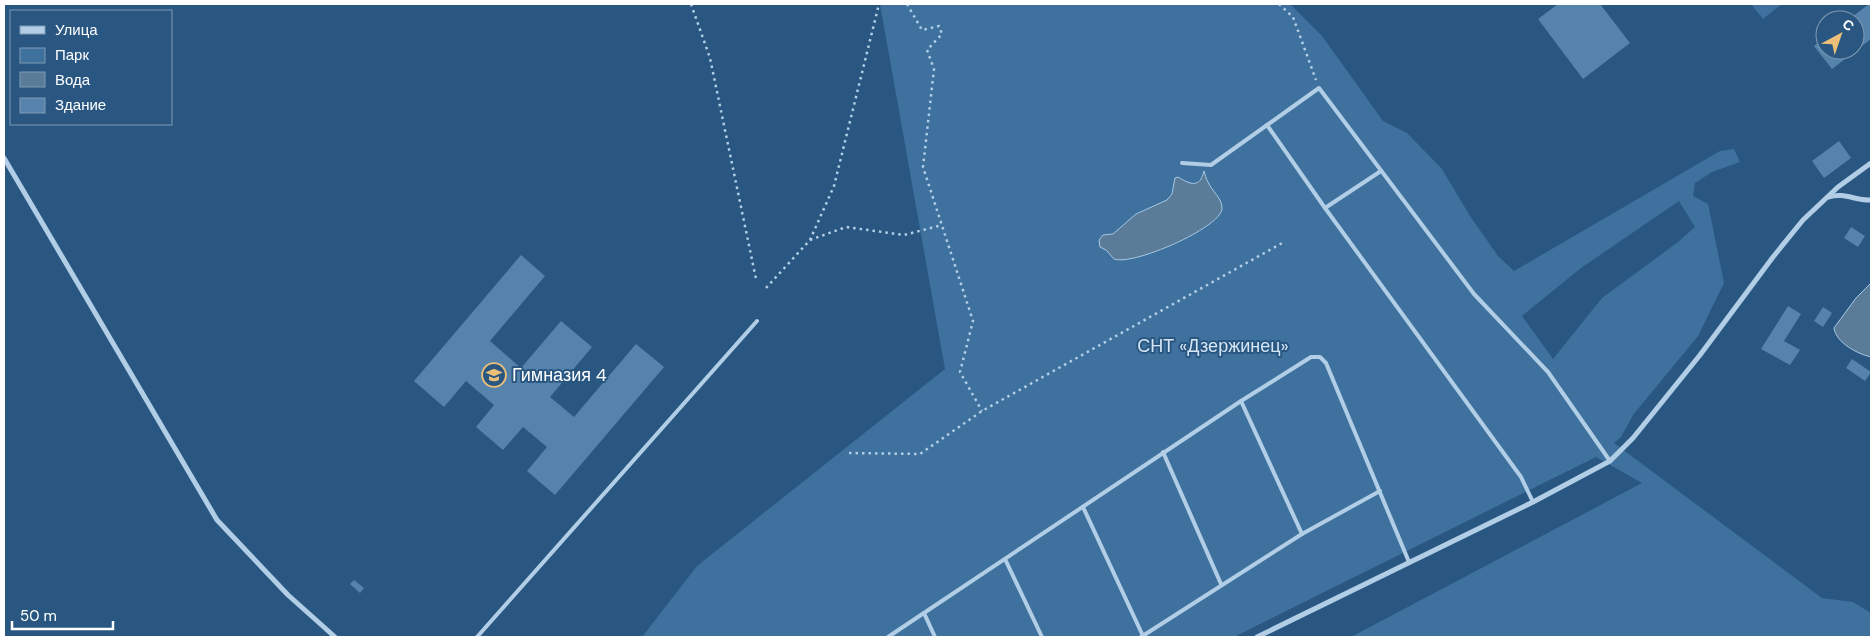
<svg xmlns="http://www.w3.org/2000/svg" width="1875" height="641" font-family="'DM Sans',sans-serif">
	<rect width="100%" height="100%" fill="#295781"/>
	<g fill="#3e719e" fill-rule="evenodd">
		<path d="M880,4H1290L1322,36L1383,121L1407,133L1442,169L1470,216L1498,256L1514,271L1720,151L1734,149L1740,162L1712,172L1695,183L1693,196L1708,204L1724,283L1698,336L1633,415L1621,437L1614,443L1822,598L1853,602L1871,613V637H1351L1642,483L1596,457L1234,637H642L697,566L945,369ZM1679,201L1695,227L1678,242L1602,298L1553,359L1522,316L1581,268Z"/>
		<polygon points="1751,4 1782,4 1763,19"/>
	</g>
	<g fill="#5b7c98" stroke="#a6c9e6">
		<path d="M1204,171C1205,174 1206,179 1208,182C1211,190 1223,199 1222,209C1220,228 1133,266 1114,259L1106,250L1100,247L1099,240L1103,235L1113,234L1136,214L1167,200L1172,194L1175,178L1178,177C1191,185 1200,188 1204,171Z"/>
		<path d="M1871,283V357C1858,354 1836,343 1834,328L1856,298Z"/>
	</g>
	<g fill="#5683ab">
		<polygon points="1558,4 1600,4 1630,43 1583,79 1538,19"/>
		<polygon points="1869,4 1871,4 1871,39 1832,69 1814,46 1825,37 1825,50 1855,50 1855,20 1848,20"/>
		<polygon points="1839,141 1851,158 1824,178 1812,161"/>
		<polygon points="1851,227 1865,236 1858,247 1844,238"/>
		<polygon points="521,255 545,276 490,341 521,368 561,321 592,347 550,397 574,417 636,344 664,367 555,495 527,471 547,447 523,427 503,450 476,427 494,405 466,381 444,407 414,381"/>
		<polygon points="1788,306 1801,314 1784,341 1800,350 1790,365 1761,349"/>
		<polygon points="1823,307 1832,313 1823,327 1814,321"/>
		<polygon points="1852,359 1871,372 1865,381 1846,368"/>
		<polygon points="354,580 364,588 360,593 350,584"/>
	</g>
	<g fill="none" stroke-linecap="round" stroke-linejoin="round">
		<g stroke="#b1cee6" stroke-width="2.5" stroke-dasharray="2.5 4" stroke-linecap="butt">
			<polyline points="691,4 710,58 756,279"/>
			<polyline points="907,4 922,30 939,26 942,34 927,50 934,69 923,167 973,321 960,372 982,411"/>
			<polyline points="1279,4 1293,17 1316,80"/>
			<polyline points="810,240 846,227 904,235 942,225"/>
			<polyline points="766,288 810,240 834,186 879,4"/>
			<polyline points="849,453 920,454 982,411 1284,242"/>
		</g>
		<g stroke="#b1cee6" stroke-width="4">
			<polyline points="1267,125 1325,208 1381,171"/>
			<polyline points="1182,163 1211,165 1319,88 1474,294 1548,372 1610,461"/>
			<polyline points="1325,208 1521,477 1533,502"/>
			<polyline points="1241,401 1302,534"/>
			<polyline points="1163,452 1221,584"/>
			<polyline points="1083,507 1143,636"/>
			<polyline points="1005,559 1042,637"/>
			<polyline points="924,613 935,637"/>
			<polyline points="477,637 757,321"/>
			<polyline points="888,637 1241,401 1311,357 1320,357 1326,363 1409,562"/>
			<polyline points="1141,637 1302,534 1380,491"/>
		</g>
		<g stroke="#b1cee6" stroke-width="5">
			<polyline points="4,158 217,520 288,595 335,637"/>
			<path d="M1829,197C1844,192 1856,201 1871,200"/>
			<polyline points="1257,637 1533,502 1610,461 1633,438 1700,355 1773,257 1803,220 1838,187 1871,163"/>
		</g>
	</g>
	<defs>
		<g id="school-ring" transform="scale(1.25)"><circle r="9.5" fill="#295781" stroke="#ecc078" stroke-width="1.5"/><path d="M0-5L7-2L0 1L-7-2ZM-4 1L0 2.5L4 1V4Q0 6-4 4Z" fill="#ecc078"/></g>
	</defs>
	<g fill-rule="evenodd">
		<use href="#school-ring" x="494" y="375"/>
	</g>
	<g text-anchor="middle" stroke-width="4" stroke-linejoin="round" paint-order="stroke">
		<g font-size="18" fill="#d4e6f5" stroke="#295781">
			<text x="1213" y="352">СНТ «Дзержинец»</text>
		</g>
		<g font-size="18" fill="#fff" stroke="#295781" text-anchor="start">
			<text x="512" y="381">Гимназия 4</text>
		</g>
	</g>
	<rect width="1875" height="641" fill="none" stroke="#ffffff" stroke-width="10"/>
	<rect x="10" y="10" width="162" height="115" fill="#295781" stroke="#7f9ab3"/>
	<rect x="20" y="26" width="25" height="8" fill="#b1cee6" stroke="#7f9ab3"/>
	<text x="55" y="35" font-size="15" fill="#ffffff">Улица</text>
	<rect x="20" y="48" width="25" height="15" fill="#3e719e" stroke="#7f9ab3"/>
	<text x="55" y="60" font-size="15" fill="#ffffff">Парк</text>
	<rect x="20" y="72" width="25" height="15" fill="#5b7c98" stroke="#7f9ab3"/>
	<text x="55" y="85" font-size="15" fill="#ffffff">Вода</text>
	<rect x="20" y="98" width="25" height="15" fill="#5683ab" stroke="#7f9ab3"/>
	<text x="55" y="110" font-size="15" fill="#ffffff">Здание</text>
	<g transform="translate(1840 35) rotate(40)"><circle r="24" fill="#295781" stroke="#7f9ab3"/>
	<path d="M0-4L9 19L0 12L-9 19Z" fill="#ecc078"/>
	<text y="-8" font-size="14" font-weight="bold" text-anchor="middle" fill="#ffffff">С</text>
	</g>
	<path d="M12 621v8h101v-8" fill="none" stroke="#ffffff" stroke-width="2.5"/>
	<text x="20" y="621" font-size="15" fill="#ffffff" stroke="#295781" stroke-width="4" paint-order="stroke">50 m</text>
</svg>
